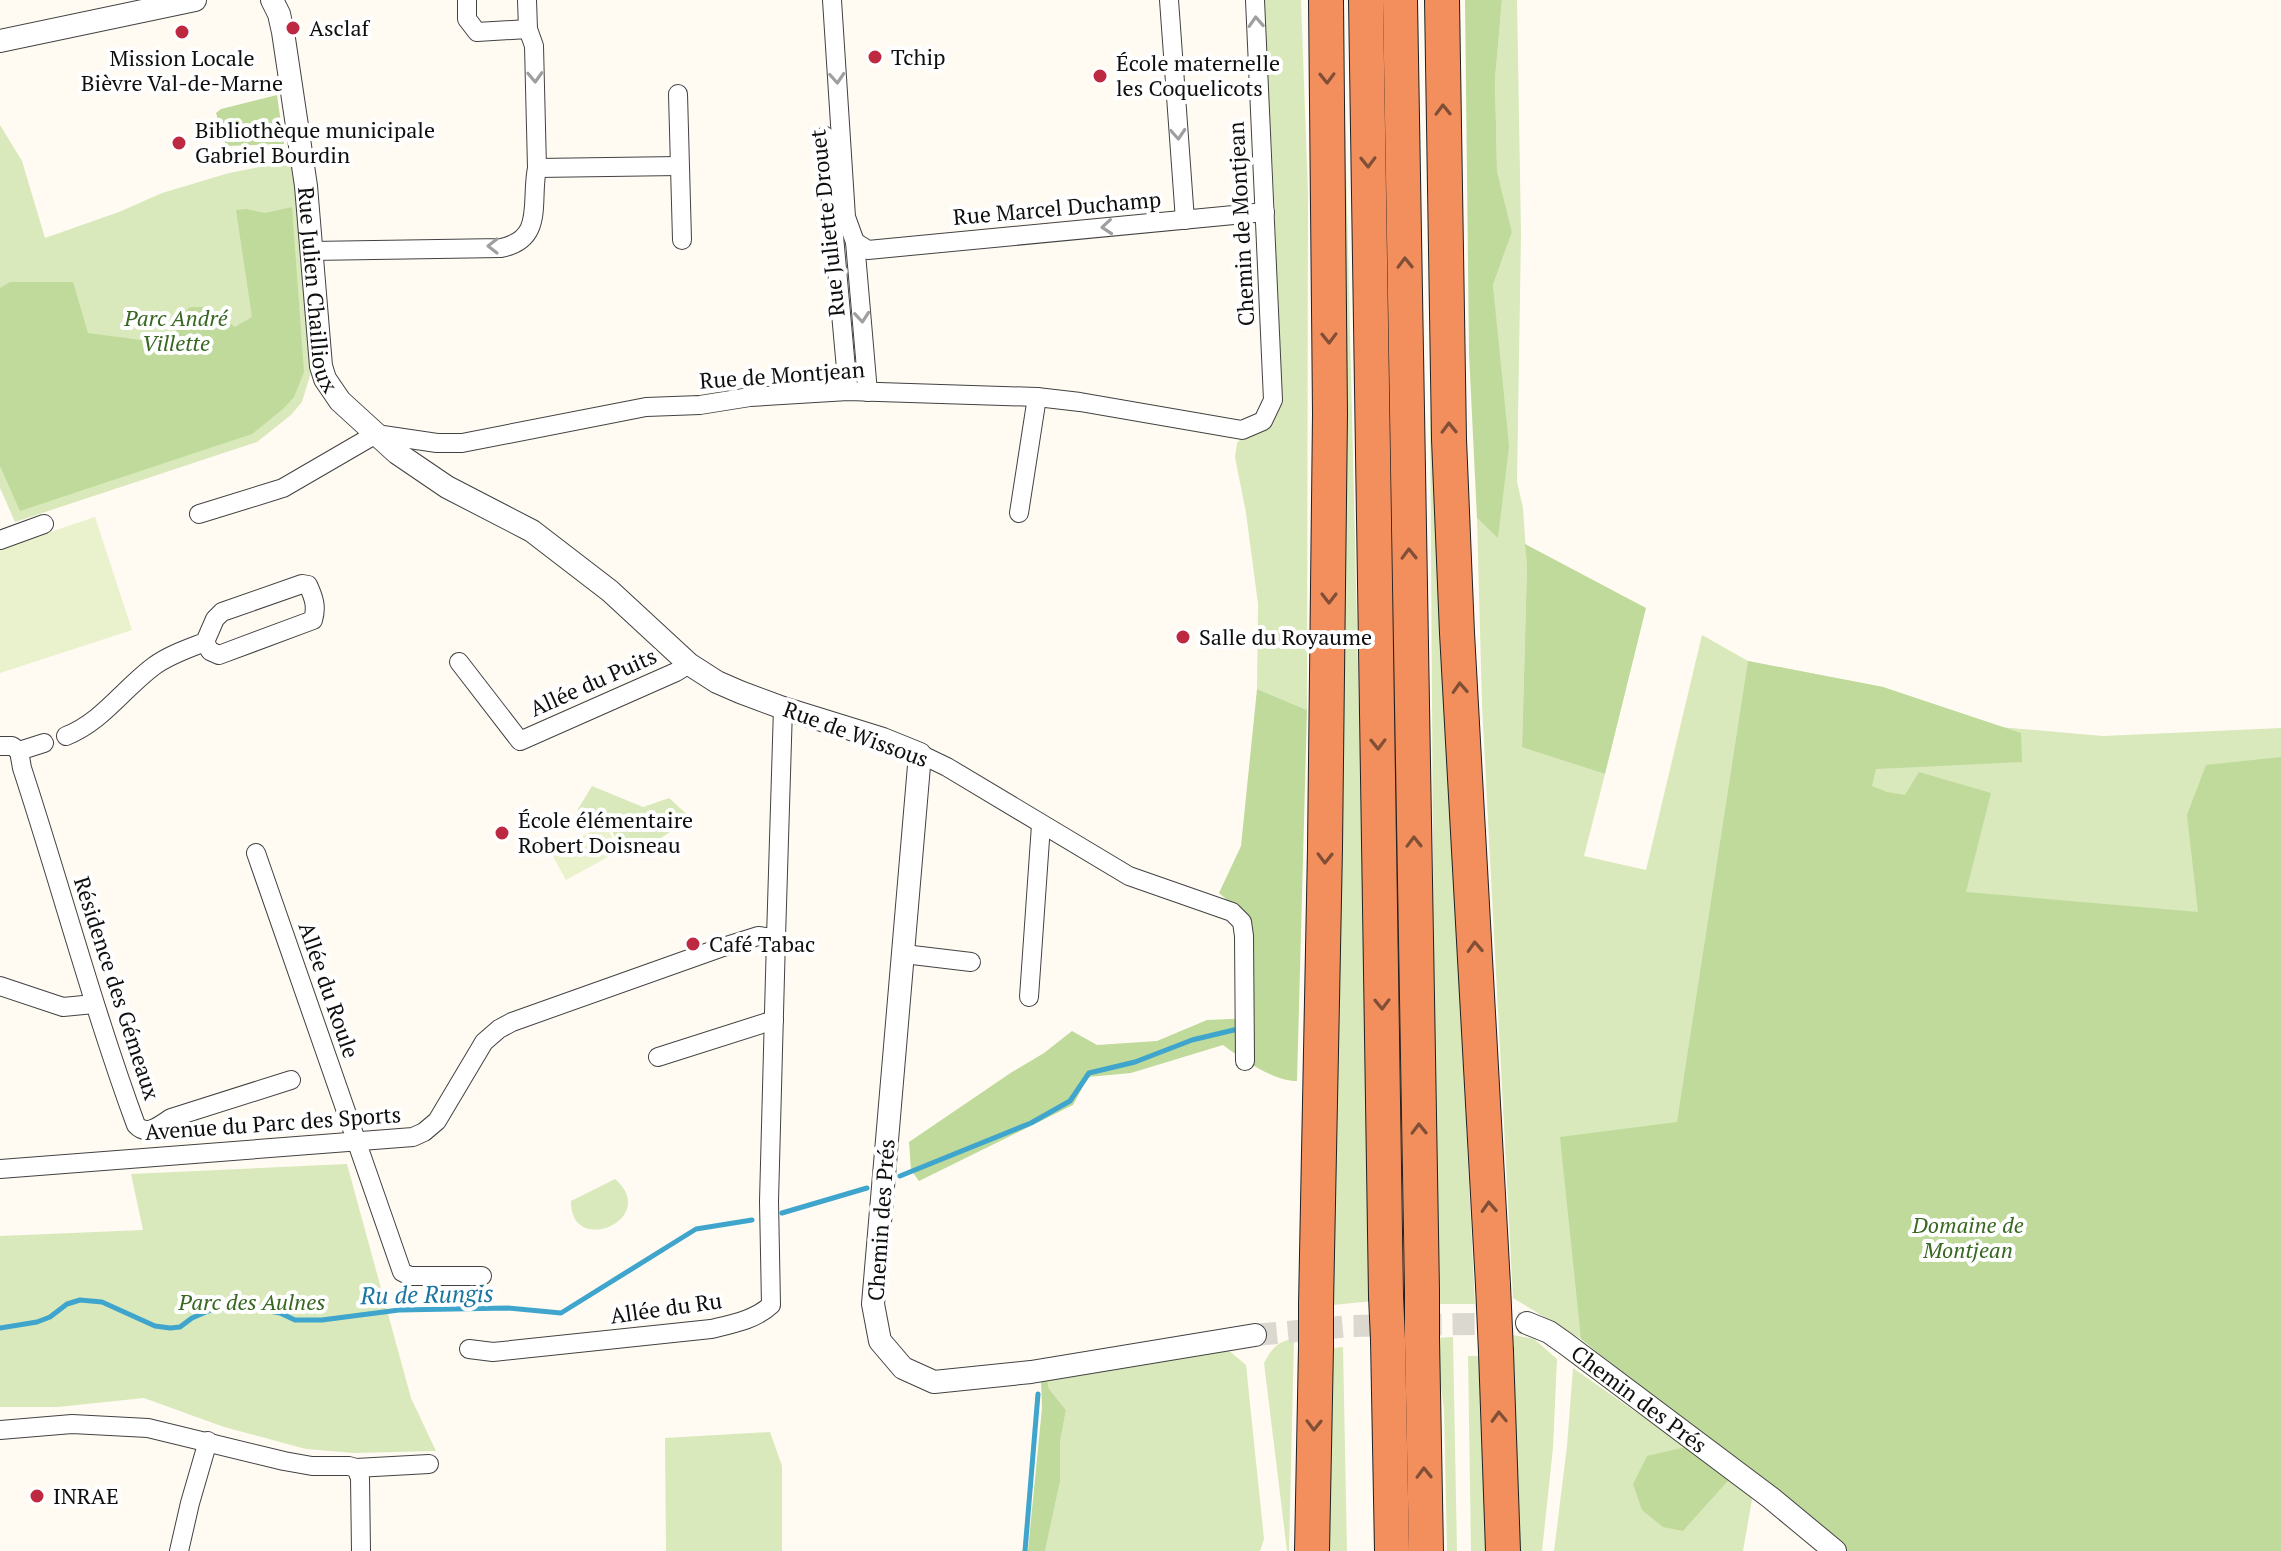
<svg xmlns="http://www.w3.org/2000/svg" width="2281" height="1551" font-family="'PT Serif',serif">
	<rect width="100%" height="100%" fill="#fffbf2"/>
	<g fill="#d9e9bb">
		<polygon points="1264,0 1301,0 1308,193 1307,710 1257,689 1258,604 1246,513 1235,457 1237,443 1274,404 1277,387 1275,215"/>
		<polygon points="1502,0 1517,0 1521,234 1517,482 1523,508 1527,565 1522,746 1605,774 1584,856 1646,870 1702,635 1748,661 1883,687 1999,727 2103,736 2281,728 2281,1551 1845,1551 1581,1339 1513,1298 1482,705 1477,518 1498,537 1501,374 1493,285 1512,232 1497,171 1495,78"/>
		<polygon points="1345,120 1373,1301 1333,1305 1344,477"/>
		<polygon points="0,125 22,161 45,238 119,212 162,193 229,173 295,160 311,372 302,402 291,415 257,442 15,522 0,488"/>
		<polygon points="1430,403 1475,1304 1436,1304"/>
		<polygon points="592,786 643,807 669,798 691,818 661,838 615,838 608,820 593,826 578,809"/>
		<polygon points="347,1164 411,1398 436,1451 354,1453 306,1449 224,1427 144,1398 58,1407 0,1407 0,1236 143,1230 131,1174"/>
		<path d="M615,1179C661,1219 570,1258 571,1201Z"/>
		<polygon points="1513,1335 1534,1339 1557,1359 1553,1448 1542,1551 1520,1551"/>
		<polygon points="1453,1337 1457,1551 1447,1551 1444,1410 1435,1338"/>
		<path d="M1294,1338L1289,1551H1287L1264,1363C1273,1347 1276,1343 1294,1338Z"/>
		<polygon points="1343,1347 1347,1551 1325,1551 1327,1349"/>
		<polygon points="1227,1349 1246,1365 1264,1539 1260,1551 1045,1551 1060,1482 1060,1442 1066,1410 1049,1389 1047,1379"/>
		<polygon points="1468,1356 1482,1356 1487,1551 1471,1551"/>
		<polygon points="1573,1368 1686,1447 1683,1531 1729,1480 1753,1494 1743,1551 1554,1551 1567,1446"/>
		<polygon points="770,1432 782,1466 782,1551 666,1551 665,1438"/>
	</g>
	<g fill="#bfda9b">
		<polygon points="1465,0 1502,0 1495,79 1497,171 1512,232 1493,285 1509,446 1498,538 1477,518 1469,353"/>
		<polygon points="277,95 284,144 226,146 216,113 221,109"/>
		<polygon points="292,207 304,372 294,397 284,408 252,434 20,511 0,466 0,288 10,282 73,282 88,333 171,344 181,315 190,307 208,307 235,327 252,317 236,210 246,209 265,213"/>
		<polygon points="1525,544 1646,608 1605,774 1522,747 1527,565"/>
		<polygon points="1748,661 1883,687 2021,733 2022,762 1876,769 1872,786 1887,792 1905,795 1919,772 1991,793 1966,892 2198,912 2187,815 2206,765 2281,757 2281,1551 1845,1551 1581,1339 1560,1137 1677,1122"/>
		<path d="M1257,689L1307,710L1297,1081C1273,1081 1242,1059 1223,1045L1131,1073L1088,1077L1073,1105L919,1181L911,1170L909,1142L1012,1072L1044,1053L1072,1031L1097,1045L1157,1041L1207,1020L1252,1018L1254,948L1248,918L1219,893L1241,846Z"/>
		<polygon points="1047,1379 1049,1389 1066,1410 1060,1442 1060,1482 1045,1551 1021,1551 1028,1550 1042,1408 1041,1381"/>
		<polygon points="1686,1447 1729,1480 1683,1531 1663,1527 1642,1510 1633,1484 1647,1456"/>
	</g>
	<g fill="#e9f1cd">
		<polygon points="95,517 132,630 0,673 0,549"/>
		<polygon points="605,824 619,851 566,880 551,853"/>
	</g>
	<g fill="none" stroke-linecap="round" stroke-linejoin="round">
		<g stroke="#3fa5cc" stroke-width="5">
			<polyline points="900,1176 1031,1123 1070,1101 1089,1073 1135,1062 1192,1040 1238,1029"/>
			<polyline points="782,1213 867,1188"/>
			<polyline points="0,1328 37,1322 50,1317 67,1304 80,1300 102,1302 155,1326 170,1328 180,1327 192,1318 227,1303 280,1313 295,1320 322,1320 399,1310 508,1308 561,1313 696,1229 752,1220"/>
			<polyline points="1025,1551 1038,1394"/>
		</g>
		<polyline stroke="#dbd8d0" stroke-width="22" stroke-dasharray="22 11" stroke-linecap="butt" points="1255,1335 1350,1326 1527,1323"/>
		<g stroke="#424242" stroke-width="20">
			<g id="minor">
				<polyline points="467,0 467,19 477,32 528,29"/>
				<polyline points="832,0 846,217 855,242 868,392"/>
				<polyline points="1169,0 1185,220"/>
				<polyline points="678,94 682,240"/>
				<polyline points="825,136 848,391"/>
				<polyline points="537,168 679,166"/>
				<polyline points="855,242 868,250 1265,212"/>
				<path d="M311,251L501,248C545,239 530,202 537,168L534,46L528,29L527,0"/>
				<polyline points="1019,513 1037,397"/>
				<polyline points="199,514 283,488 376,434 437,443 462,443 646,407 700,405 750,397 848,391 1037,397 1080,402 1242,430 1263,421 1273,400 1255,0"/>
				<polyline points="0,540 44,524"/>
				<polyline points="459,662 520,741 676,672 689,664"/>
				<path d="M66,736C102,722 123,689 154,666C169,655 187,649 205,642L215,619L222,612L302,584L308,585C314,598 317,607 313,620L219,655L210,651L205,642"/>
				<path d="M44,743L19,751L22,768C61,887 93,1008 136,1125C147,1137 160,1125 171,1118L291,1080"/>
				<polyline points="0,746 12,746 19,751"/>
				<polyline points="920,754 947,767 1129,876 1232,912 1242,922 1244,936 1245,1061"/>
				<polyline points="256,853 402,1272 410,1276 482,1276"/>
				<polyline points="904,954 971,962"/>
				<polyline points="0,986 63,1007 94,1004"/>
				<polyline points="1029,997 1041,825"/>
				<polyline points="658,1057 774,1020"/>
				<polyline points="0,1169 413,1137 424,1132 437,1121 484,1042 499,1029 512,1022 720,948 758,936 776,938 783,708"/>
				<path d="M469,1349L493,1352L711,1329C732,1324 755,1320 771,1305L769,1201L776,938"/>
				<polyline points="0,1430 72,1424 148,1428 284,1461 312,1466 349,1466 356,1468 429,1464"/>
				<polyline points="356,1468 360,1478 361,1551"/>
				<polyline points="179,1551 190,1503 208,1441"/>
			</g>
		</g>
		<g stroke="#424242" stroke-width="24">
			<g id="tertiary">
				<path id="s1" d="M272,0L279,14L283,32L306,186L321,366L325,379L340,401L397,453L447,487L532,531L610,591L689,664L717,682L740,692L783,708L883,739L920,754L873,1304L880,1341L903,1368L934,1382L1031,1372L1255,1335"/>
				<polyline points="0,41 195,0"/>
				<path id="s2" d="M1527,1323L1549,1332L1566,1344L1771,1498L1835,1551"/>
			</g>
		</g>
		<g stroke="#202020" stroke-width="36">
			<g id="motorway">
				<polyline points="1366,0 1386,1296"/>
				<polyline points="1400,0 1422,1291"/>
				<polyline points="1442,0 1449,439 1457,633 1493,1285"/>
				<polyline points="1316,1305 1325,848 1330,414 1326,0"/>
				<polyline points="1422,1339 1426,1551"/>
				<polyline points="1388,1340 1392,1551"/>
				<polyline points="1496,1352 1503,1551"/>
				<polyline points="1312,1551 1316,1347"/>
			</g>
		</g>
		<use href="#minor" stroke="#fff" stroke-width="18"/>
		<use href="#tertiary" stroke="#fff" stroke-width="22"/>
		<use href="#motorway" stroke="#f28f5d" stroke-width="34"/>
		<g stroke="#202020" stroke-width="36" stroke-linecap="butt">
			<g id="motorway-bridge">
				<polyline points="1493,1285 1496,1352"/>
				<polyline points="1422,1291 1422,1339"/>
				<polyline points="1386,1296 1388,1340"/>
				<polyline points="1316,1347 1316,1305"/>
			</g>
		</g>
		<use href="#motorway-bridge" stroke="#f28f5d" stroke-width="34"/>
	</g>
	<defs><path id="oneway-chevron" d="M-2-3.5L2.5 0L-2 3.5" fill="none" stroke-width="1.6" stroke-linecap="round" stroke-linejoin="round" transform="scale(2)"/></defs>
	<g stroke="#9f9f9f">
		<use href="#oneway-chevron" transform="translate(1256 22) rotate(-93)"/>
		<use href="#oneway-chevron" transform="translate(535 77) rotate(88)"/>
		<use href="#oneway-chevron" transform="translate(837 78) rotate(86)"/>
		<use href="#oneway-chevron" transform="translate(1178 134) rotate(86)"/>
		<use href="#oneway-chevron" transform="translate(1107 227) rotate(175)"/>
		<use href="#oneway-chevron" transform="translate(493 246) rotate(180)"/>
		<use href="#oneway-chevron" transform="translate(862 317) rotate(85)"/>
	</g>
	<g stroke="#804f36">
		<use href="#oneway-chevron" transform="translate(1327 78) rotate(89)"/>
		<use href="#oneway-chevron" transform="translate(1443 110) rotate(-91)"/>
		<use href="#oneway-chevron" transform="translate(1368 162) rotate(89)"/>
		<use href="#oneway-chevron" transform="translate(1405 263) rotate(-91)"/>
		<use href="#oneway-chevron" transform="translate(1329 338) rotate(89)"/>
		<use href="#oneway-chevron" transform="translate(1449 428) rotate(-91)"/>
		<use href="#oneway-chevron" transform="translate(1409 554) rotate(-91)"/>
		<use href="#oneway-chevron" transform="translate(1329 598) rotate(90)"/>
		<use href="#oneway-chevron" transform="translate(1460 688) rotate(-93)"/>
		<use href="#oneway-chevron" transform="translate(1378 744) rotate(89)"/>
		<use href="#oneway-chevron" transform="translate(1414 842) rotate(-91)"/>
		<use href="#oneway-chevron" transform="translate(1325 858) rotate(91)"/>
		<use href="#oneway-chevron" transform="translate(1475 947) rotate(-93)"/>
		<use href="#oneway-chevron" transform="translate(1382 1004) rotate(89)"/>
		<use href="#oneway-chevron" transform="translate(1419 1129) rotate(-91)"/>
		<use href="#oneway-chevron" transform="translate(1489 1207) rotate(-93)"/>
		<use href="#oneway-chevron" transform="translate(1499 1417) rotate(-92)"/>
		<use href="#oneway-chevron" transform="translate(1314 1425) rotate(91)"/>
		<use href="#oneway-chevron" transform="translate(1424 1473) rotate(-91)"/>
	</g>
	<g fill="#be2942" stroke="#fff" stroke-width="3">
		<circle cx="293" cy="28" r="8"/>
		<circle cx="182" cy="32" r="8"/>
		<circle cx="875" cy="57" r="8"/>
		<circle cx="1100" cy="76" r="8"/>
		<circle cx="179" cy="143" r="8"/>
		<circle cx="1183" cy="637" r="8"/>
		<circle cx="502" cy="833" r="8"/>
		<circle cx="693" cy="944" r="8"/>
		<circle cx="37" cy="1496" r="8"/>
	</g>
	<g text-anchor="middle" stroke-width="8" stroke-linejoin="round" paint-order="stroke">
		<g font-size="22" fill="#0f0f0f" stroke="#fff" text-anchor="start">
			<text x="309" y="36">Asclaf</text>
			<text x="891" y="65">Tchip</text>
			<text x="182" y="66" text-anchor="middle">Mission Locale<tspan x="182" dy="25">Bièvre Val-de-Marne</tspan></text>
			<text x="1116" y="71">École maternelle<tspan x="1116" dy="25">les Coquelicots</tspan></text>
			<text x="195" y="138">Bibliothèque municipale<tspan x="195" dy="25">Gabriel Bourdin</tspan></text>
			<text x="1199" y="645">Salle du Royaume</text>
			<text x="518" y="828">École élémentaire<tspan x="518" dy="25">Robert Doisneau</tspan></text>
			<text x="709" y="952">Café Tabac</text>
			<text x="53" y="1504">INRAE</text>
		</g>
		<g font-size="22" fill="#0f0f0f" stroke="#fff">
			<text transform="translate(1057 208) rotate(-5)" y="8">Rue Marcel Duchamp</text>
			<text transform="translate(827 223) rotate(-96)" y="8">Rue Juliette Drouet</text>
			<text transform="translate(1241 224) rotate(-93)" y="8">Chemin de Montjean</text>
			<text dy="8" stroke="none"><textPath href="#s1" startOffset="294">Rue Julien Chaillioux</textPath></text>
			<text transform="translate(782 375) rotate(-4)" y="8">Rue de Montjean</text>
			<text transform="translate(593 682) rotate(-24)" y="8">Allée du Puits</text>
			<text transform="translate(856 734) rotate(20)" y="8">Rue de Wissous</text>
			<text transform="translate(117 988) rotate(72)" y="8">Résidence des Gémeaux</text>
			<text transform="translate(329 990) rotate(71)" y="8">Allée du Roule</text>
			<text transform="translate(273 1123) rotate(-4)" y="8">Avenue du Parc des Sports</text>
			<text transform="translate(881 1220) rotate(-86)" y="8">Chemin des Prés</text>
			<text transform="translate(666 1308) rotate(-8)" y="8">Allée du Ru</text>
			<text dy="8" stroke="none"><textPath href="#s2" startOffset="136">Chemin des Prés</textPath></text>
		</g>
		<g font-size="22" font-style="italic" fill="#376720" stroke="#fff">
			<text x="176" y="326">Parc André<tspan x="176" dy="25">Villette</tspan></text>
			<text x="1968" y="1233">Domaine de<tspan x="1968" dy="25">Montjean</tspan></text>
			<text x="252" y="1310">Parc des Aulnes</text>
		</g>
		<g font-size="24" font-style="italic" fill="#1976a0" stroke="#fff">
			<text transform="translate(427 1295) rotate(-1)" y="8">Ru de Rungis</text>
		</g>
	</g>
</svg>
